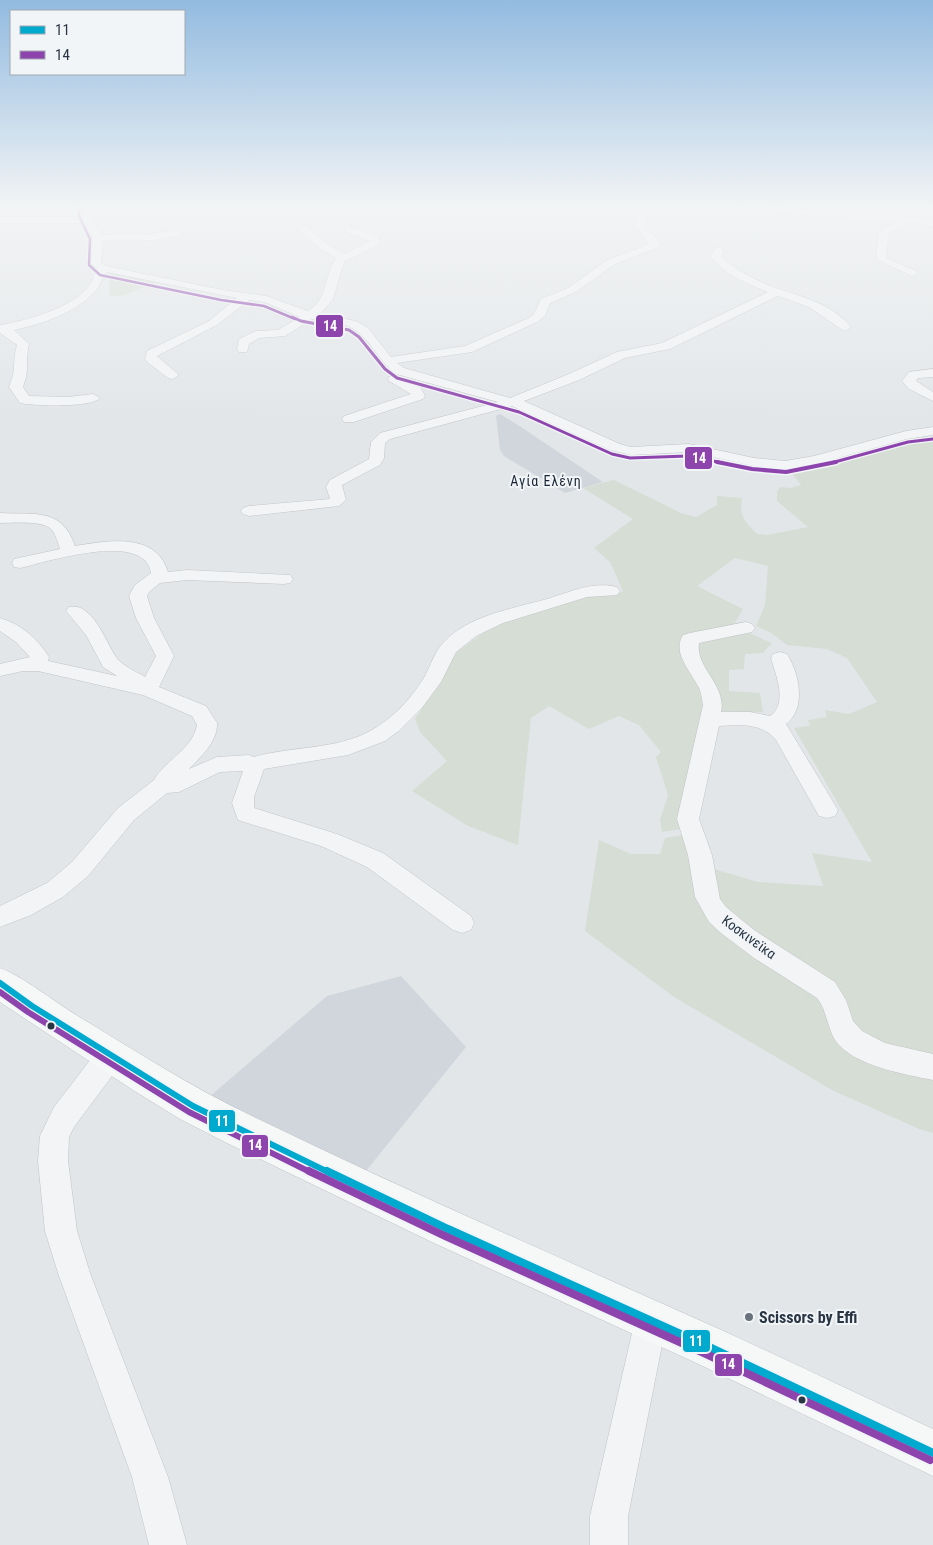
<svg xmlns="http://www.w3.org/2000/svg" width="933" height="1545" font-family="'Roboto Condensed',sans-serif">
	<rect width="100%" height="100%" fill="#e3e6e9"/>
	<g fill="#d1d6dc">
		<polygon points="500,414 521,427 603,482 565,493 504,456 500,450 496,416"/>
		<polygon points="401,976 466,1047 366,1171 209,1097 327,996"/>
	</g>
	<g fill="#d5ddd4">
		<polygon points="109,272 158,281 124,295 110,297"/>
		<path d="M933,436V1133L919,1129L832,1090L674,997L585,931L599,840L631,854H660L665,838L684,835L693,863L758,882L823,886L812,853L872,862L794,728L810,726L808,720L827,717L825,710L849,714L877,702L847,658L827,649L787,645L771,633L756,626L765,605L768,566L735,558L697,586L743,609L733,626L772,643L763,653L745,654L744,669L729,670V691L760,693L763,712L706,711L681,829L662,832L660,820L668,795L656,757L661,752L639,725L619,716L589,729L549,706L531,718L518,845L468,826L412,791L447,761L420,732L415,719L457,652L497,623L599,591L615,596L623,591L610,562L594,548L633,519L583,488L614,480L681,513L696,517L717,505V496L742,498C739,516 744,521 757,534L767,535L808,527L777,501V492L780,487L791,488L801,485L787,467L818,463L909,438Z"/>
	</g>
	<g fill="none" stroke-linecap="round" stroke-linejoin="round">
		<g stroke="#c1c4c7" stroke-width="1">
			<g id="minor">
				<path d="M82,204H92L91,214L101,235L130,233L145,235L176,230L181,233C169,243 120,240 103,241L101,262L106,266L223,290L266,296L308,311C328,299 324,276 336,258L316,246L300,230V226H306L324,242L344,254L370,241L345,232V228L348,227L377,236L381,242L380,244L344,262L333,299L320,314L356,321L368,328L391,357L465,346L529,318L534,314L541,299L568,288L607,260L649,244L635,225L638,217L633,204H643L648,217L645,225L660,243L657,248L615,264L576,292L550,303L545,316L537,322L472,352L397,363L404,368L510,398L569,374L617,352L662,343L768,292C748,284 725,275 711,257L715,248L719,247L724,250L721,256C737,271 758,282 779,289C804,297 833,305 851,327L845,331L841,329L809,307L778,296L670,349L625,358L579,380L524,401L620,444L631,447L689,444L754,458L785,461L814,456L906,431L933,427V435L907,439L820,463L785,469L754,466L689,452L631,455L610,450L512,406L390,439L385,443L384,458L380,465L342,485L346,500L339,506L249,516L243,514L241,511L243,508L249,506L330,499L326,487L330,480L369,459L371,442L380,433L498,402L396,374C378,361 370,337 350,327C340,321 323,321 312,319L285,336L259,338L249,344L247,352H239L237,349L239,339L256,331L278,330L300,317L264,302L249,300L217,325L157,356L179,375L173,379L168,378L147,362L145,359L147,351L209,321L237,298L107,272C101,277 101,286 95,292C74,313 43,324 14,330L29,344C25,362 30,369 23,387L29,396L68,397L93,394L100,398C91,408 34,406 20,403L9,387C17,369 12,362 17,345L0,333V325C25,321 73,308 89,286C93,281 93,274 98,269L91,263L93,238L86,223H0V217H83Z"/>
				<polygon points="513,204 523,204 525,210 523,212 517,212"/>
				<polygon points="736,204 924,218 933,221 933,227 908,222 889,233 886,258 916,271 917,273 916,275 912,276 876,259 879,232 896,222 753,210"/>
				<polygon points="933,369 933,377 918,378 916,381 933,392 933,401 909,389 902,381 909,372"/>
				<polygon points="394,374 421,388 425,396 423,399 354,422 344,422 342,419 344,416 411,394 389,381 388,378"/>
				<path d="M0,513C34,515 62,507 75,546C106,541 156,531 168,572L187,570L290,575L293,579L290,583L284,584L187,580L160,583L149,592L147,596L154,618L174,656L159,687L206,706L217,723C218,741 201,757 189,769L217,757L249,755L254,757C292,746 337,750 372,730C393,718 413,697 425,676C431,665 434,653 443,643C469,615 512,609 547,599C570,592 593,581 617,587L620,591L617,595L587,597L503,623L476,636L456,652L441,682L421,709L400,730L385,741L348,755L264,769L254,797V808L337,834L383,853L471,916L474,923L471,930L462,933L453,930L367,867L321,846L238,820L232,803L243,771L220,772L179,792L167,793L134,820L88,876L63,897L31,915L0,927V906L47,883L72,862L118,808L154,780C165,760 193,749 197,725L192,716L143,695L38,671H23L0,676V664L30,657L16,642L0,631V618C21,624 38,639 49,657L48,661L117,676L103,667L86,635L66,611L69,607C92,601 106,642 116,657C122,666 137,672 145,677L156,656L136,618L129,596L135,585L151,573C145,530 46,562 20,568L14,567L12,563L14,559L60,549C58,543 56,535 52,530C44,520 12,523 0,523Z"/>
				<path d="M746,622L752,624L755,628L752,632L699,643C695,668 727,685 721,712H750L770,716C788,703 776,676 771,658L773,654L780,652L787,654C799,673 807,708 786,724L838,810L835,816L827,818L819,816L776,740C761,722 740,725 719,726L699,819L712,855L720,899L726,907L754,930L835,982L846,1000L853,1021L862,1031L885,1043L933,1054V1080C904,1074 853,1066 835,1040C827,1027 827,1010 817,998L754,958L721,933L709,922L695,897L688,855L677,819L703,705C702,699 701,691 698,686C690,670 672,653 683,635L690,633Z"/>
				<polygon points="111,1042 121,1046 125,1055 121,1064 74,1127 69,1137 68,1161 77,1231 90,1273 168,1477 187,1545 149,1545 132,1477 58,1273 45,1231 38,1161 40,1136 54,1107 101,1046"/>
				<polygon points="651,1304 663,1308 667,1320 628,1516 628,1545 590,1545 590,1516 635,1320 639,1308"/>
			</g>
		</g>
		<g stroke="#bfc3c7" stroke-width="1">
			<path id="major" d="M0,968C24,977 53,1001 76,1015C134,1050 191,1087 252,1116C406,1191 563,1259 719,1329C791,1362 862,1396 933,1429V1476L692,1361L434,1243L227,1143L180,1119L133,1090L0,1002Z"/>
		</g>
		<use href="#minor" fill="#f3f4f5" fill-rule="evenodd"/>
		<use href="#major" fill="#f6f7f7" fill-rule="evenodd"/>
		<g stroke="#f1f5f8" stroke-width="10">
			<polyline id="bus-1-far1" points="0,983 32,1006 193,1106 330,1173"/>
		</g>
		<g stroke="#f1f5f8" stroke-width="12">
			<polyline id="bus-1" points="327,1171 448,1229 707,1346 933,1453"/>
		</g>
		<g stroke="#f1f5f8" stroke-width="4.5">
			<polyline id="bus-2-far4" points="79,204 79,216 90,239 89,265 100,275 221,300 264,306 295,319"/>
		</g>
		<g stroke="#f1f5f8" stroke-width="5.5">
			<g id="bus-2-far3">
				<polyline points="292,317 301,321 349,330 359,337 385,369 397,378 519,412 612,454 630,458 688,456 723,463"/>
				<polyline points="831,463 908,442 933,439"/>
			</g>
		</g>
		<g stroke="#f1f5f8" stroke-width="7">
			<polyline id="bus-2-far2" points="717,462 752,469 786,472 836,462"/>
		</g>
		<g stroke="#f1f5f8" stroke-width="10">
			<polyline id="bus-2-far1" points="0,992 28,1012 189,1112 312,1173"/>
		</g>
		<g stroke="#f1f5f8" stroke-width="12">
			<polyline id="bus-2" points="309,1171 445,1236 704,1353 930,1460"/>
		</g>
		<use href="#bus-1-far1" stroke="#00a9ce" stroke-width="6"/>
		<use href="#bus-1" stroke="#00a9ce" stroke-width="8"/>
		<use href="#bus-2-far4" stroke="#8e44ad" stroke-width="2.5"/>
		<use href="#bus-2-far3" stroke="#8e44ad" stroke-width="3"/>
		<use href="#bus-2-far2" stroke="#8e44ad" stroke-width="4"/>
		<use href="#bus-2-far1" stroke="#8e44ad" stroke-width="6"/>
		<use href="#bus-2" stroke="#8e44ad" stroke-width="8"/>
	</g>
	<linearGradient id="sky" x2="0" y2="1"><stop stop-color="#92bbe0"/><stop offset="0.49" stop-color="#f2f4f5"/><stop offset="1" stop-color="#f2f4f5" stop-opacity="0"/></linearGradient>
	<rect width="933" height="420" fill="url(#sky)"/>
	<g fill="#293543" stroke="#f1f5f8" stroke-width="2">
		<circle cx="51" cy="1026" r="4.5"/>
		<circle cx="802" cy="1400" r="4.5"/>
	</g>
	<circle fill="#6a737d" stroke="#f1f5f8" stroke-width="2" cx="749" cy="1317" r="5"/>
	<g text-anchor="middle" stroke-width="4" stroke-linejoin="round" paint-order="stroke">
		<g font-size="14" letter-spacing="1" fill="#1b2634" stroke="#f1f5f8">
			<text x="546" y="486">Αγία Ελένη</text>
		</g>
		<g font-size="14" fill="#293543" stroke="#f1f5f8">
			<text transform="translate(749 937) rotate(36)" y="5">Κοσκινεϊκα</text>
		</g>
		<g font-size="16" font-weight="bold" fill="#293543" stroke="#f1f5f8" text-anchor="start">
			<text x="759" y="1323">Scissors by Effi</text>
		</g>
	</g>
	<g stroke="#f1f5f8" stroke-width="2">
		<rect x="315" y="314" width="29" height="24" rx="5" fill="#8e44ad"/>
		<rect x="684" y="446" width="29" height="24" rx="5" fill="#8e44ad"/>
		<rect x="208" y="1109" width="28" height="24" rx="5" fill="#00a9ce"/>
		<rect x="241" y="1134" width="28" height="24" rx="5" fill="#8e44ad"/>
		<rect x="682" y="1329" width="29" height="24" rx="5" fill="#00a9ce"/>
		<rect x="714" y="1353" width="29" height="24" rx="5" fill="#8e44ad"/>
	</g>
	<g font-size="14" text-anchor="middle" font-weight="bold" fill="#fff">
		<text x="330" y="331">14</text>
		<text x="699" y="463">14</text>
		<text x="222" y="1126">11</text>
		<text x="255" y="1150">14</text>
		<text x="696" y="1346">11</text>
		<text x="728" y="1369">14</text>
	</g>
	<rect x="10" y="10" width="175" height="65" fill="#f1f5f8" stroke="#a1a8b0"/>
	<rect x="20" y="26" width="25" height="8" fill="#00a9ce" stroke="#a1a8b0"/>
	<text x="55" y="35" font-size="15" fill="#293543">11</text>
	<rect x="20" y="51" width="25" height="8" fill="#8e44ad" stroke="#a1a8b0"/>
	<text x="55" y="60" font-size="15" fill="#293543">14</text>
</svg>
